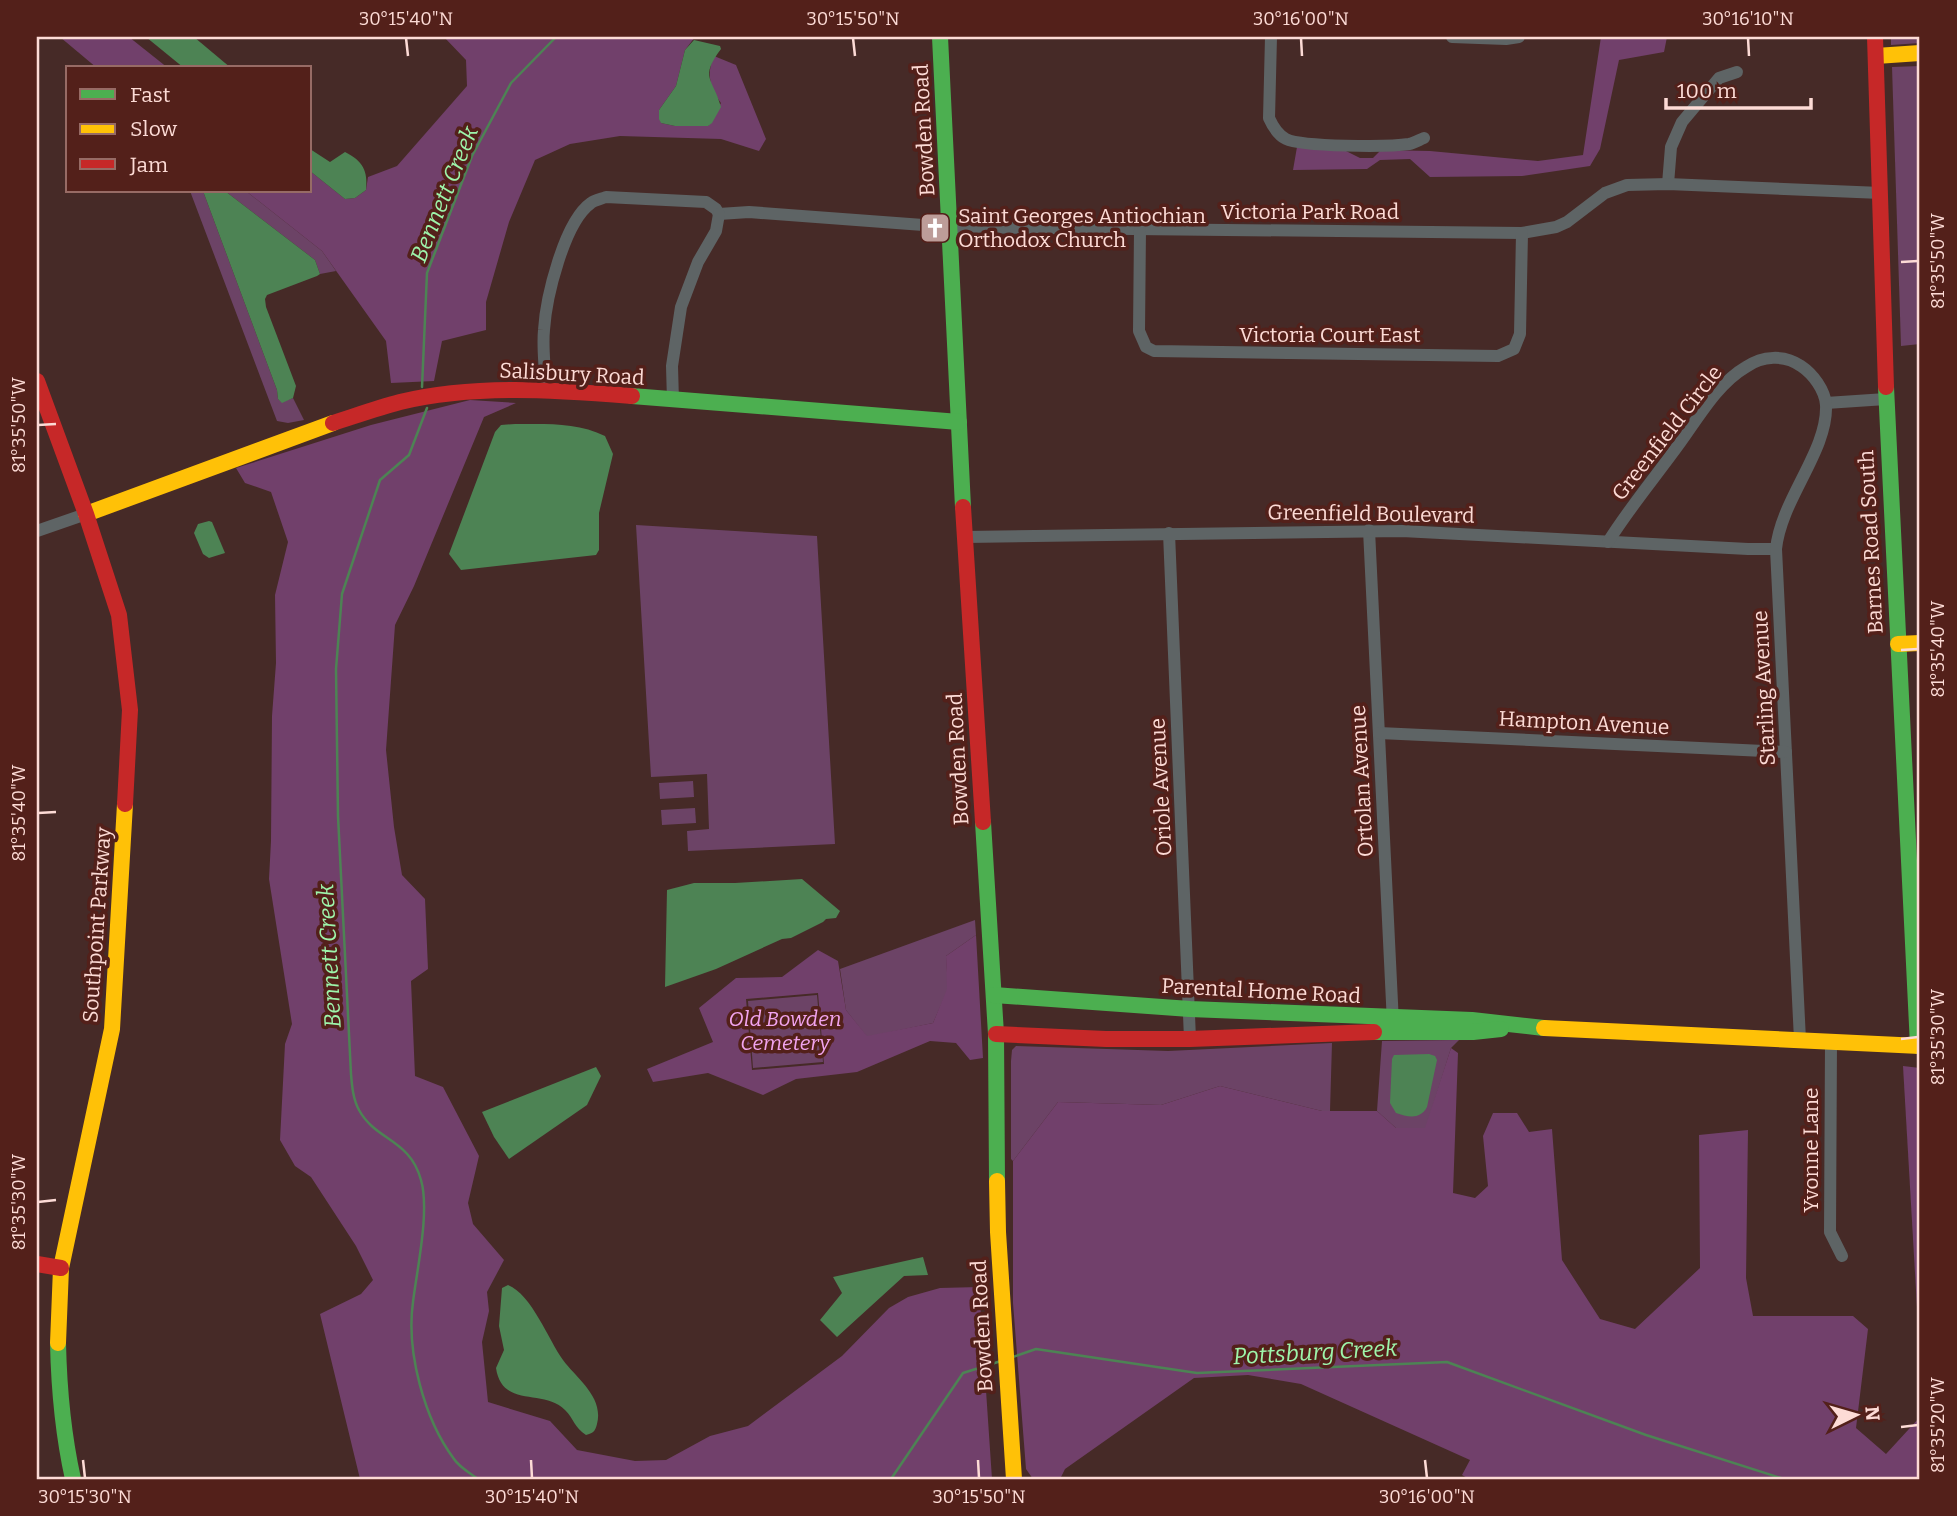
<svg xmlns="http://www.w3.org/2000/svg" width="1957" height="1516" font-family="Bitter,serif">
	<rect width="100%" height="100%" fill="#462a27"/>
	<g fill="#6c4366">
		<polygon points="1891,37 1920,37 1920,43 1891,45"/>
		<polygon points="1920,66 1920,344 1901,346 1892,67"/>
		<polygon points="190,191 203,191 277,390 278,399 282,402 293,398 304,420 288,423 277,421"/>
		<polygon points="225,191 246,191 322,251 336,271 320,274 315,260"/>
		<polygon points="636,525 817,536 835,844 688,851 687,831 709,829 707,774 651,777"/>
		<polygon points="693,781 694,797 660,799 659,783"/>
		<polygon points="695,808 696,823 662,825 661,810"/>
		<polygon points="975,920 976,935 946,956 948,989 933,1023 867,1037 846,1010 840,969"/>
		<polygon points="817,995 823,1062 753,1068 748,1001"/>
		<polygon points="1459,1040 1451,1048 1426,1128 1396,1128 1377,1111 1382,1041"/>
		<polygon points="1332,1043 1330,1111 1322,1111 1220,1086 1161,1105 1058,1102 1013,1161 1011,1159 1011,1061 1012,1050 1016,1046 1168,1051"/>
	</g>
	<g fill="#71406b" fill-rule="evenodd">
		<polygon points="60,37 129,37 168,68 97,68"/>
		<path d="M444,37H695L685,50L676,86L659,110L661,123L675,126H708L721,103C710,88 706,74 714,56L736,65L766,139L759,151L721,139L620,136L570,144L535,160L509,222L486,302V330L442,341L434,381L391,383L386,341L322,251L246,191H310V171L345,199L355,198L366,190L368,177L397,166L467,86L466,60Z"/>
		<polygon points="1601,37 1667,37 1664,52 1619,60 1600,149 1590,166 1522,176 1430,177 1410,159 1380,160 1367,169 1293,170 1297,147 1340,148 1360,158 1373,158 1381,150 1430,151 1538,161 1583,155"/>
		<polygon points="470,400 516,403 484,417 414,586 395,625 386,750 394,827 402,875 425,899 428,969 411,981 415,1076 443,1087 479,1156 468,1203 473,1224 504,1260 487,1292 489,1311 482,1342 488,1402 550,1421 577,1450 635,1461 666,1460 710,1436 748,1426 842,1356 889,1308 908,1297 940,1288 979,1287 992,1479 360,1479 320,1314 361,1294 373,1280 356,1246 311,1177 295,1166 280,1140 285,1044 292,1024 269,879 271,841 272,716 276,663 275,595 288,542 271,492 245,483 236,468 371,425"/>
		<path d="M976,935L983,1058L970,1060L956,1043L930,1041L857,1072L796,1079L763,1095L708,1073L653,1082L647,1069L713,1042L699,1008L736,978L782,977L818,950L838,961L846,1010L867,1036L933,1023L947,989L946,956ZM818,993L824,1064L752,1070L746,999Z"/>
		<polygon points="1451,1048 1458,1053 1453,1193 1475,1198 1488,1186 1483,1136 1493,1113 1517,1113 1529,1132 1552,1129 1562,1260 1600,1319 1635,1329 1700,1268 1699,1135 1748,1130 1746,1278 1753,1316 1853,1316 1868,1329 1856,1428 1886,1454 1920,1417 1920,1479 1469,1479 1462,1475 1470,1460 1301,1384 1248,1375 1194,1378 1065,1469 1060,1479 1033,1479 1026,1469 1013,1303 1013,1161 1058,1102 1161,1105 1220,1086 1322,1111 1377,1111 1396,1128 1425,1128"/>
		<polygon points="1903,1066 1920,1068 1920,1359"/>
	</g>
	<g fill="#4d8354">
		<polygon points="146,37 194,37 231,68 184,68"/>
		<path d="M694,40L720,46L721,49C699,78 713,78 721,107L712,123L708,126H675L661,123L659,119V110L676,86L685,50Z"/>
		<path d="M310,149L330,162L345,152C363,161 368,171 366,190L355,198L345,199L310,171Z"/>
		<polygon points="203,191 225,191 315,260 320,274 317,276 267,295 265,299 266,307 296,386 293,398 282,403 278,399 277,390"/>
		<path d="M515,424C545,424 577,422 605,436L613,454L599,513V550L596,555L461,570L449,554L495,432L501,425Z"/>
		<polygon points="209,521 212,522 225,553 209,558 203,554 194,533 198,524"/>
		<polygon points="802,879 840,911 836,918 826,919 823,922 791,938 782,939 716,969 665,987 667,890 694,883 735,883"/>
		<path d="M1429,1054L1435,1056L1437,1060L1427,1107C1420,1120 1408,1117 1396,1113L1390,1103L1392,1059L1394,1055Z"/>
		<polygon points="596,1067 601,1076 587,1105 509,1159 494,1137 482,1112"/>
		<polygon points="923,1257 928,1275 904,1276 837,1337 820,1320 842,1293 833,1277"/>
		<path d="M508,1285C532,1295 548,1339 563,1360C577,1379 604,1397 597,1424C595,1432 593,1433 586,1435C574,1427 574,1419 565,1410C544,1388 502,1409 496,1368L504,1350L499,1326L502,1288Z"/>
	</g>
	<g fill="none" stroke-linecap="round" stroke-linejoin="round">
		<g stroke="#4d8354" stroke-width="2.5">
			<polyline points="422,387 427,273 472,156 511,83 556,37"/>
			<path d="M427,408L409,455L380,480L342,594L336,669L338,816L351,1074C352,1086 353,1099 359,1110C376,1141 410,1139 421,1180C430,1211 417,1269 413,1302C406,1351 424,1419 454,1459C459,1467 470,1473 478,1479"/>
			<polyline points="1010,1358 1036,1349 1197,1373 1447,1362 1646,1435 1784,1479"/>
			<polyline points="891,1479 963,1373 1001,1361"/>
		</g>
		<g stroke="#5e6465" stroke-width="12">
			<path d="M1271,37L1269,118C1273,127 1278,135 1286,139C1302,147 1389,147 1409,144C1414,143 1419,140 1424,138"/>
			<polyline points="1452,37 1506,39 1519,37"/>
			<polyline points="1668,184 1671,147 1682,122 1719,78 1737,72"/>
			<polyline points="719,214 749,212 950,227 1522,233 1556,227 1567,222 1605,193 1627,185 1668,184 1881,193"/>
			<polyline points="1140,230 1139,331 1146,347 1154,351 1498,356 1514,349 1520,334 1522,233"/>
			<path d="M545,390C546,370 542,350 544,330C546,298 564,222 591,203C595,200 601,199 606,197L706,202L716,209L719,214"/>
			<polyline points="673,401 672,366 681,307 698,262 716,231 719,214"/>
			<polyline points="1826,403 1886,399"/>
			<polyline points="1369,530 1393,1023"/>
			<polyline points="37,531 86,514"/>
			<polyline points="1169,533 1190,1039"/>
			<polyline points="965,537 1402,531 1748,549 1776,549"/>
			<path d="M1608,542C1628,510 1652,481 1674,451C1695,424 1715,385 1746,367C1762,356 1784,354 1801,366C1813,374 1825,390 1826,405C1828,451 1781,499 1776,549L1800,1040"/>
			<polyline points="1379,733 1786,752"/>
			<polyline points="1831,1042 1830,1232 1842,1256"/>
		</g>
		<g stroke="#4caf50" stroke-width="16">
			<polyline points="940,37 963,507"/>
			<polyline points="1886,387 1918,1046"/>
			<polyline points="632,396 959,422"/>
			<polyline points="983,822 996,1034 997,1181"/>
			<polyline points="994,995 1190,1009 1472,1020 1544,1028"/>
			<polyline points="1374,1032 1473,1032 1501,1029"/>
			<path d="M58,1343C59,1390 63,1434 73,1479"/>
		</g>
		<g stroke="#ffc107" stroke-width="16">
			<polyline points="1876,56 1920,53"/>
			<polyline points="86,514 333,423"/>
			<polyline points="1898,644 1920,643"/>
			<polyline points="1544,1028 1920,1046"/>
			<polyline points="997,1181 998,1232 1014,1479"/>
			<polyline points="58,1343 61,1268 112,1029 125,804"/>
		</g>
		<g stroke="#c62828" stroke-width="16">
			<polyline points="1875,37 1886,387"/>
			<polyline points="37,381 86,514 119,615 130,710 125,804"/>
			<path d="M333,423C355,416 377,408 400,402C475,384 555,390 632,396"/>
			<polyline points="963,507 983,822"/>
			<polyline points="996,1034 1106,1039 1190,1039 1374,1032"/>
			<polyline points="37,1264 61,1268"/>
		</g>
	</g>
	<path fill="none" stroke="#fddbd6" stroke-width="2.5" d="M406,38L408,56M853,38L855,56M1301,38L1302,56M1748,38L1749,56M1901,262L1918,261M38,425L56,424M1901,650L1918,649M38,813L56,812M1901,1039L1918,1037M38,1202L56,1200M1901,1427L1918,1425M83,1460L85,1478M531,1460L532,1478M978,1460L979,1478M1425,1460L1427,1478"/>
	<defs>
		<g id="church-square" transform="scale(1.575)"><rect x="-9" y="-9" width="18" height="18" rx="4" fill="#bd9d99" stroke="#53201a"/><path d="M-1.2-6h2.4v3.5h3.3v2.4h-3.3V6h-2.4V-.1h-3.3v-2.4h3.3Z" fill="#fff"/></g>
	</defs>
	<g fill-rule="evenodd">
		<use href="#church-square" x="935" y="228"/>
	</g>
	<g text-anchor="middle" stroke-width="7" stroke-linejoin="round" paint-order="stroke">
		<g font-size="21" fill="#fddbd6" stroke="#53201a">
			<text transform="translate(924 130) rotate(-93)" y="7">Bowden Road</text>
			<text x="1310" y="219">Victoria Park Road</text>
			<text x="1330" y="342">Victoria Court East</text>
			<text transform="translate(572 374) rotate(3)" y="7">Salisbury Road</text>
			<text transform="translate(1667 433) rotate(-52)" y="7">Greenfield Circle</text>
			<text transform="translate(1371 514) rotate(1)" y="7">Greenfield Boulevard</text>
			<text transform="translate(1871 542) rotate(-93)" y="7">Barnes Road South</text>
			<text transform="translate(1764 688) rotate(-93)" y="7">Starling Avenue</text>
			<text transform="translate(1584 723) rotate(3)" y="7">Hampton Avenue</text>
			<text transform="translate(958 759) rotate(-93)" y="7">Bowden Road</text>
			<text transform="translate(1362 781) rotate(-93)" y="7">Ortolan Avenue</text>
			<text transform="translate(1161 787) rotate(-93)" y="7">Oriole Avenue</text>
			<text transform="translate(97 925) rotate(-86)" y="7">Southpoint Parkway</text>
			<text transform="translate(1261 991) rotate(3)" y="7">Parental Home Road</text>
			<text transform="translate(1811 1150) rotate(-90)" y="7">Yvonne Lane</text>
			<text transform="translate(982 1326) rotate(-93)" y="7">Bowden Road</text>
		</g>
		<g font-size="21" fill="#fddbd6" stroke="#53201a" text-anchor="start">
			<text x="958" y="223">Saint Georges Antiochian<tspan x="958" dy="24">Orthodox Church</tspan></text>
		</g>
		<g font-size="21" font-style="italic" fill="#f1a4ee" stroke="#53201a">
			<text x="785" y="1026">Old Bowden<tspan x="785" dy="24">Cemetery</tspan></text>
		</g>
		<g font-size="23" font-style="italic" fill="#9ef5ab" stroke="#53201a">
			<text transform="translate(444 194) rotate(-68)" y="8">Bennett Creek</text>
			<text transform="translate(329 956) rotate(-93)" y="8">Bennett Creek</text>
			<text transform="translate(1315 1352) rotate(-3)" y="8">Pottsburg Creek</text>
		</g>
	</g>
	<rect width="1957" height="1516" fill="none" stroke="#53201a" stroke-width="77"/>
	<rect x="66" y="66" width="245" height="126" fill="#53201a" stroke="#976b65" stroke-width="2"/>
	<rect x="80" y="89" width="35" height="10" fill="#4caf50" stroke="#976b65" stroke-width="2"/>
	<text x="130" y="102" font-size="21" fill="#fddbd6">Fast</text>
	<rect x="80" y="124" width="35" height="10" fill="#ffc107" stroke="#976b65" stroke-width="2"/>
	<text x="130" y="136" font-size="21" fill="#fddbd6">Slow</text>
	<rect x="80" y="159" width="35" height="10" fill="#c62828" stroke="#976b65" stroke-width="2"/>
	<text x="130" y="172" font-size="21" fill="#fddbd6">Jam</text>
	<g transform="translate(1856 1415) rotate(85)" stroke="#53201a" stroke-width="5" paint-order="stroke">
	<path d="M0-5L12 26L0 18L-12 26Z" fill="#fddbd6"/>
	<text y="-10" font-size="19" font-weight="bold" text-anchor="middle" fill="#fddbd6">N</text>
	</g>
	<path d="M1666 98v10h145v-10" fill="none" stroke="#fddbd6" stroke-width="3.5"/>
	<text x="1677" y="98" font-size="21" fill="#fddbd6" stroke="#53201a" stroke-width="5" paint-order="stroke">100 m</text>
	<rect x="38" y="38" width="1880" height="1440" fill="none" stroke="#fddbd6" stroke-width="2.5"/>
	<g font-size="18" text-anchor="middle" fill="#fddbd6">
		<text x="406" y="25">30°15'40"N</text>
		<text x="853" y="25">30°15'50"N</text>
		<text x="1301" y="25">30°16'00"N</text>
		<text x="1748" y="25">30°16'10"N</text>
		<text transform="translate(1938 261) rotate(-90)" y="6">81°35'50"W</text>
		<text transform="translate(19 425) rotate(-90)" y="6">81°35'50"W</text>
		<text transform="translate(1938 649) rotate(-90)" y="6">81°35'40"W</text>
		<text transform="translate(19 813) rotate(-90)" y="6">81°35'40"W</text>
		<text transform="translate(1938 1037) rotate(-90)" y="6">81°35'30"W</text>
		<text transform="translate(19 1202) rotate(-90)" y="6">81°35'30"W</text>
		<text transform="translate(1938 1425) rotate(-90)" y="6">81°35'20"W</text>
		<text x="85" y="1503">30°15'30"N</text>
		<text x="532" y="1503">30°15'40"N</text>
		<text x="979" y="1503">30°15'50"N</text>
		<text x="1427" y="1503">30°16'00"N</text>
	</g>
</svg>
